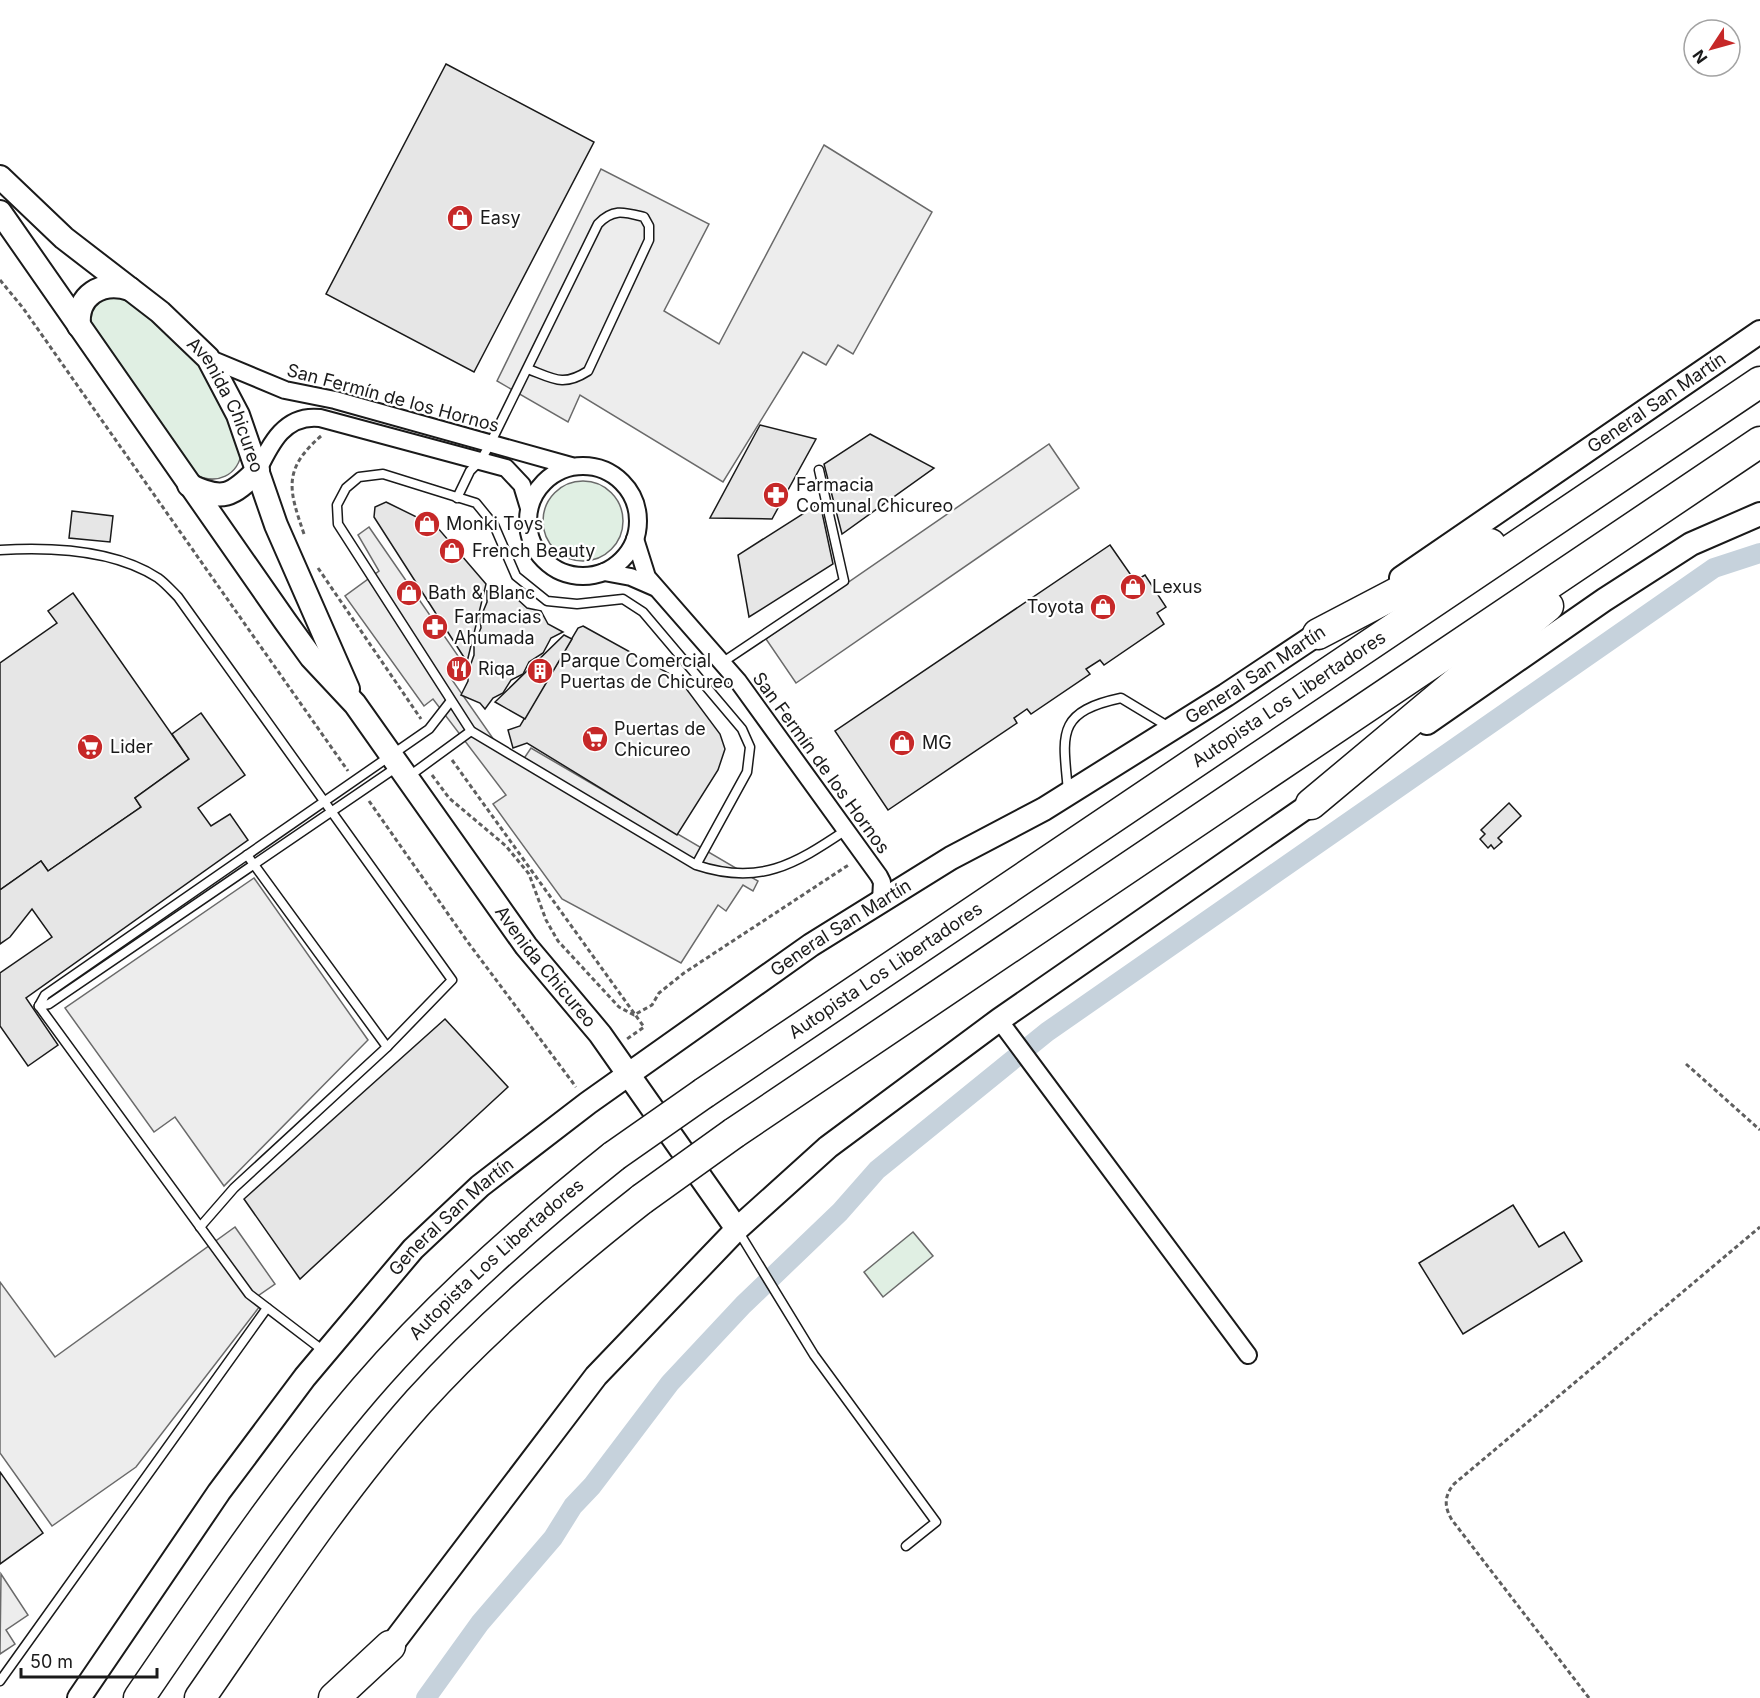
<svg xmlns="http://www.w3.org/2000/svg" width="1760" height="1698" font-family="Inter,sans-serif">
	<rect width="100%" height="100%" fill="#fff"/>
	<g fill="#e0efe3" stroke="#6a6a6a" stroke-width="1.5">
		<path d="M123,295L205,366L242,451C238,476 217,485 195,475L88,324V311L97,299Z"/>
		<circle cx="583" cy="521" r="40"/>
		<polygon points="913,1232 933,1256 883,1297 864,1272"/>
	</g>
	<g fill="#ededed" stroke="#6a6a6a" stroke-width="1.5">
		<polygon points="824,145 932,212 853,354 838,345 826,365 803,352 723,482 580,395 568,422 497,381 601,169 709,224 664,311 719,344"/>
		<polygon points="1049,444 1079,488 796,683 766,639"/>
		<polygon points="369,527 465,666 450,677 494,740 523,760 531,748 758,881 753,891 743,885 726,911 718,905 681,963 562,899 493,804 506,795 433,699 424,706 345,596 379,571 358,535"/>
		<polygon points="254,878 368,1040 224,1186 175,1117 154,1132 65,1008"/>
		<polygon points="235,1227 275,1284 255,1298 260,1306 136,1467 52,1526 0,1453 0,1282 55,1357"/>
		<polygon points="1,1574 28,1615 6,1630 15,1644 0,1654"/>
	</g>
	<g fill="none" stroke-linecap="round" stroke-linejoin="round">
		<polyline stroke="#c6d2dc" stroke-width="20" points="426,1698 480,1623 553,1538 573,1506 592,1486 670,1383 743,1305 840,1212 877,1170 1047,1032 1714,568 1760,553"/>
	</g>
	<g fill="#e6e6e6" stroke="#1a1a1a" stroke-width="1.5">
		<polygon points="446,64 594,142 474,372 326,294"/>
		<polygon points="760,425 816,439 772,519 710,518"/>
		<polygon points="870,434 934,468 842,534 824,464"/>
		<polygon points="386,502 437,527 486,584 467,662 374,517 375,507"/>
		<polygon points="820,503 833,564 749,617 738,555"/>
		<polygon points="72,511 113,516 110,542 69,538"/>
		<polygon points="1110,545 1135,581 1145,575 1166,607 1157,613 1164,624 1104,665 1100,660 1086,669 1090,674 1031,714 1027,709 1014,718 1017,723 888,810 835,731"/>
		<polygon points="487,591 501,598 516,598 527,608 541,611 548,624 563,632 551,638 543,653 529,662 523,674 511,680 503,693 493,698 485,709 480,703 461,695 468,681 468,672 474,655 474,644 481,628 480,619 487,602"/>
		<polygon points="73,593 189,759 135,798 141,807 48,871 41,861 0,890 0,663 57,623 48,611"/>
		<polygon points="583,626 679,679 720,734 725,749 718,770 677,835 527,743 513,748 508,730 520,726 578,628"/>
		<polygon points="564,635 572,639 525,719 495,702"/>
		<polygon points="201,713 245,775 198,808 211,826 230,814 248,840 26,998 58,1045 28,1066 0,1026 0,973 52,937 32,909 10,937 0,944 0,890 41,861 48,871 141,807 135,798 189,759 172,734"/>
		<polygon points="1509,803 1521,816 1498,838 1502,842 1494,849 1491,845 1488,848 1480,839 1485,834 1481,830"/>
		<polygon points="445,1019 508,1087 300,1279 244,1199"/>
		<polygon points="1513,1205 1539,1247 1564,1232 1582,1261 1463,1334 1419,1263"/>
		<polygon points="0,1472 43,1533 0,1564"/>
	</g>
	<g fill="none" stroke-linecap="round" stroke-linejoin="round">
		<g stroke="#1a1a1a" stroke-width="11">
			<g id="lane">
				<path d="M457,498L470,471L481,460L490,444L598,224C613,208 624,212 644,217L649,226V240L588,371C563,387 554,379 528,369"/>
				<path d="M0,550C50,547 115,550 158,578C165,583 172,591 178,597L452,980L387,1047"/>
				<polyline points="723,662 844,581 819,470"/>
				<polyline points="408,777 471,731"/>
				<path d="M1068,791C1063,735 1055,712 1121,698L1169,727"/>
				<path d="M696,865L747,772L750,747L742,729L643,612L623,599L577,604L547,601L516,576L494,525L476,503L383,474L359,477L346,488L337,505L338,524L471,731L696,865C759,886 794,865 846,830"/>
				<polyline points="39,1006 45,995 429,729 450,702"/>
				<polyline points="39,1006 249,1294 325,1352"/>
				<polyline points="39,1006 49,1004 397,767"/>
				<polyline points="200,1227 234,1188 387,1047 247,855"/>
				<polyline points="737,1229 814,1355 936,1522 906,1546"/>
				<polyline points="0,1681 267,1308"/>
			</g>
		</g>
		<g stroke="#1a1a1a" stroke-width="20">
			<g id="street">
				<polyline points="208,358 285,390 335,400 571,466"/>
				<circle cx="583" cy="521" r="55"/>
				<path d="M258,470C271,443 285,414 320,418L506,468L522,485L529,508"/>
				<polyline points="635,539 647,577 738,681 879,876 882,882 881,901"/>
				<polyline points="604,572 631,577 654,587"/>
				<polyline points="999,1020 1248,1355"/>
			</g>
		</g>
		<g stroke="#1a1a1a" stroke-width="26">
			<g id="secondary">
				<path id="s1" d="M0,177L64,238L160,312L208,358L238,415L276,525L348,689"/>
				<path id="s2" d="M0,212L285,621L311,657L355,704L526,946L600,1034L737,1229"/>
				<path d="M79,326C76,295 102,280 130,289"/>
				<path d="M189,485C223,502 232,496 258,470"/>
				<path id="s3" d="M1401,578L1760,332"/>
				<polyline points="1427,723 1604,600 1691,544 1760,514"/>
				<polyline points="381,1659 596,1376 737,1229 828,1147 999,1020 1324,795"/>
				<path id="s4" d="M79,1698L219,1492L305,1377L413,1249L480,1186L588,1103L811,945L951,858L1044,809L1226,695L1331,625"/>
			</g>
		</g>
		<g stroke="#1a1a1a" stroke-width="33">
			<g id="highway">
				<polyline points="1318,634 1490,544"/>
				<polyline points="1311,804 1548,606"/>
				<path id="s5" d="M704,1093L1760,382"/>
				<polyline points="734,1133 1760,442"/>
				<path id="s6" d="M139,1698C211,1593 282,1486 365,1389C439,1303 525,1227 614,1156"/>
				<path d="M200,1698C270,1597 337,1493 419,1401C487,1326 563,1261 642,1199"/>
				<polyline points="334,1698 390,1646"/>
			</g>
		</g>
		<g stroke="#5f5f5f" stroke-width="3" stroke-dasharray="4.5 3" stroke-linecap="butt">
			<polyline points="0,280 23,308 348,771"/>
			<path d="M304,534C289,490 282,470 321,436"/>
			<polyline points="318,568 421,719"/>
			<polyline points="452,760 644,1027 627,1039"/>
			<polyline points="432,775 449,798 506,846 529,874 546,920 558,941 619,1007 634,1015 652,1005 659,993 684,973 850,864"/>
			<polyline points="369,801 467,941 576,1087"/>
			<polyline points="1686,1064 1760,1130"/>
			<path d="M1589,1698L1452,1520C1444,1507 1444,1496 1454,1484L1760,1227"/>
		</g>
		<use href="#lane" stroke="#fff" stroke-width="8"/>
		<use href="#street" stroke="#fff" stroke-width="16"/>
		<use href="#secondary" stroke="#fff" stroke-width="22"/>
		<use href="#highway" stroke="#fff" stroke-width="30"/>
		<g stroke="#1a1a1a" stroke-width="33" stroke-linecap="butt">
			<g id="highway-bridge">
				<polyline points="614,1156 704,1093"/>
				<polyline points="642,1199 734,1133"/>
			</g>
		</g>
		<use href="#highway-bridge" stroke="#fff" stroke-width="30"/>
	</g>
	<defs>
		<g id="shop-disc" transform="scale(1.35)"><circle r="9.5" fill="#c62828" stroke="#fff"/><path d="M-5-2.5h2.3a2.7 3.5 0 0 1 5.4 0H5L5.5 6h-11ZM-1.5-2.5h3a1.5 2.3 0 0 0-3 0Z" fill="#fff"/></g>
		<g id="pharmacy-disc" transform="scale(1.35)"><circle r="9.5" fill="#c62828" stroke="#fff"/><path d="M-2-6h4v4h4v4h-4v4h-4v-4h-4v-4h4Z" fill="#fff"/></g>
		<g id="restaurant-disc" transform="scale(1.35)"><circle r="9.5" fill="#c62828" stroke="#fff"/><path d="M-5-6h1v4h1v-4h1v4h1v-4h1v5L-1.5 .5V6h-2V.5L-5-1ZM5-6V6H3V1.5H1.5Q1.5-4 5-6Z" fill="#fff"/></g>
		<g id="building-disc" transform="scale(1.35)"><circle r="9.5" fill="#c62828" stroke="#fff"/><path d="M-4-6H4V6H1V3H-1V6H-4ZM-2.5-4.3h1.7v1.8h-1.7ZM.8-4.3h1.7v1.8H.8ZM-2.5-1h1.7V.8h-1.7ZM.8-1h1.7V.8H.8Z" fill="#fff"/></g>
		<g id="supermarket-disc" transform="scale(1.35)"><circle r="9.5" fill="#c62828" stroke="#fff"/><path d="M-6-5.5h2.5l.6 2H6L4.5 2H-2.5L-4.4-4H-6ZM-1.5 3.2a1.3 1.3 0 1 0 .1 0ZM3 3.2a1.3 1.3 0 1 0 .1 0Z" fill="#fff"/></g>
	</defs>
	<g fill-rule="evenodd">
		<use href="#shop-disc" x="460" y="218"/>
		<use href="#pharmacy-disc" x="776" y="495"/>
		<use href="#shop-disc" x="427" y="524"/>
		<use href="#shop-disc" x="452" y="551"/>
		<use href="#shop-disc" x="1133" y="587"/>
		<use href="#shop-disc" x="409" y="593"/>
		<use href="#shop-disc" x="1103" y="607"/>
		<use href="#pharmacy-disc" x="435" y="627"/>
		<use href="#restaurant-disc" x="459" y="669"/>
		<use href="#building-disc" x="540" y="671"/>
		<use href="#supermarket-disc" x="595" y="739"/>
		<use href="#shop-disc" x="902" y="743"/>
		<use href="#supermarket-disc" x="90" y="747"/>
	</g>
	<g text-anchor="middle" stroke-width="4.5" stroke-linejoin="round" paint-order="stroke">
		<g font-size="18" fill="#1a1a1a" stroke="#fff" text-anchor="start">
			<text x="480" y="224">Easy</text>
			<text x="796" y="491">Farmacia<tspan x="796" dy="21">Comunal Chicureo</tspan></text>
			<text x="446" y="530">Monki Toys</text>
			<text x="472" y="557">French Beauty</text>
			<text x="1152" y="593">Lexus</text>
			<text x="428" y="599">Bath &amp; Blanc</text>
			<text x="1084" y="613" text-anchor="end">Toyota</text>
			<text x="454" y="623">Farmacias<tspan x="454" dy="21">Ahumada</tspan></text>
			<text x="560" y="667">Parque Comercial<tspan x="560" dy="21">Puertas de Chicureo</tspan></text>
			<text x="478" y="675">Riqa</text>
			<text x="614" y="735">Puertas de<tspan x="614" dy="21">Chicureo</tspan></text>
			<text x="922" y="749">MG</text>
			<text x="110" y="753">Lider</text>
		</g>
		<g font-size="18" fill="#1a1a1a" stroke="#fff">
			<text transform="translate(393 398) rotate(15)" y="6">San Fermín de los Hornos</text>
			<text dy="6" stroke="none"><textPath href="#s3" startOffset="310">General San Martín</textPath></text>
			<text dy="6" stroke="none"><textPath href="#s1" startOffset="326">Avenida Chicureo</textPath></text>
			<text dy="6" stroke="none"><textPath href="#s4" startOffset="1582">General San Martín</textPath></text>
			<text dy="6" stroke="none"><textPath href="#s5" startOffset="705">Autopista Los Libertadores</textPath></text>
			<text transform="translate(821 763) rotate(54)" y="6">San Fermín de los Hornos</text>
			<text dy="6" stroke="none"><textPath href="#s4" startOffset="1096">General San Martín</textPath></text>
			<text dy="6" stroke="none"><textPath href="#s2" startOffset="932">Avenida Chicureo</textPath></text>
			<text dy="6" stroke="none"><textPath href="#s5" startOffset="219">Autopista Los Libertadores</textPath></text>
			<text dy="6" stroke="none"><textPath href="#s4" startOffset="610">General San Martín</textPath></text>
			<text dy="6" stroke="none"><textPath href="#s6" startOffset="568">Autopista Los Libertadores</textPath></text>
		</g>
	</g>
	<g transform="translate(1712 48) rotate(234)"><circle r="28" fill="#ffffff" stroke="#a3a3a3" stroke-width="1.5"/>
	<path d="M0-4.5L10 22L0 15L-10 22Z" fill="#c62828"/>
	<text y="-9" font-size="16" font-weight="bold" text-anchor="middle" fill="#1a1a1a">N</text>
	</g>
	<path d="M21 1668v9h136v-9" fill="none" stroke="#1a1a1a" stroke-width="3"/>
	<text x="30" y="1668" font-size="18" fill="#1a1a1a" stroke="#ffffff" stroke-width="4.5" paint-order="stroke">50 m</text>
</svg>
